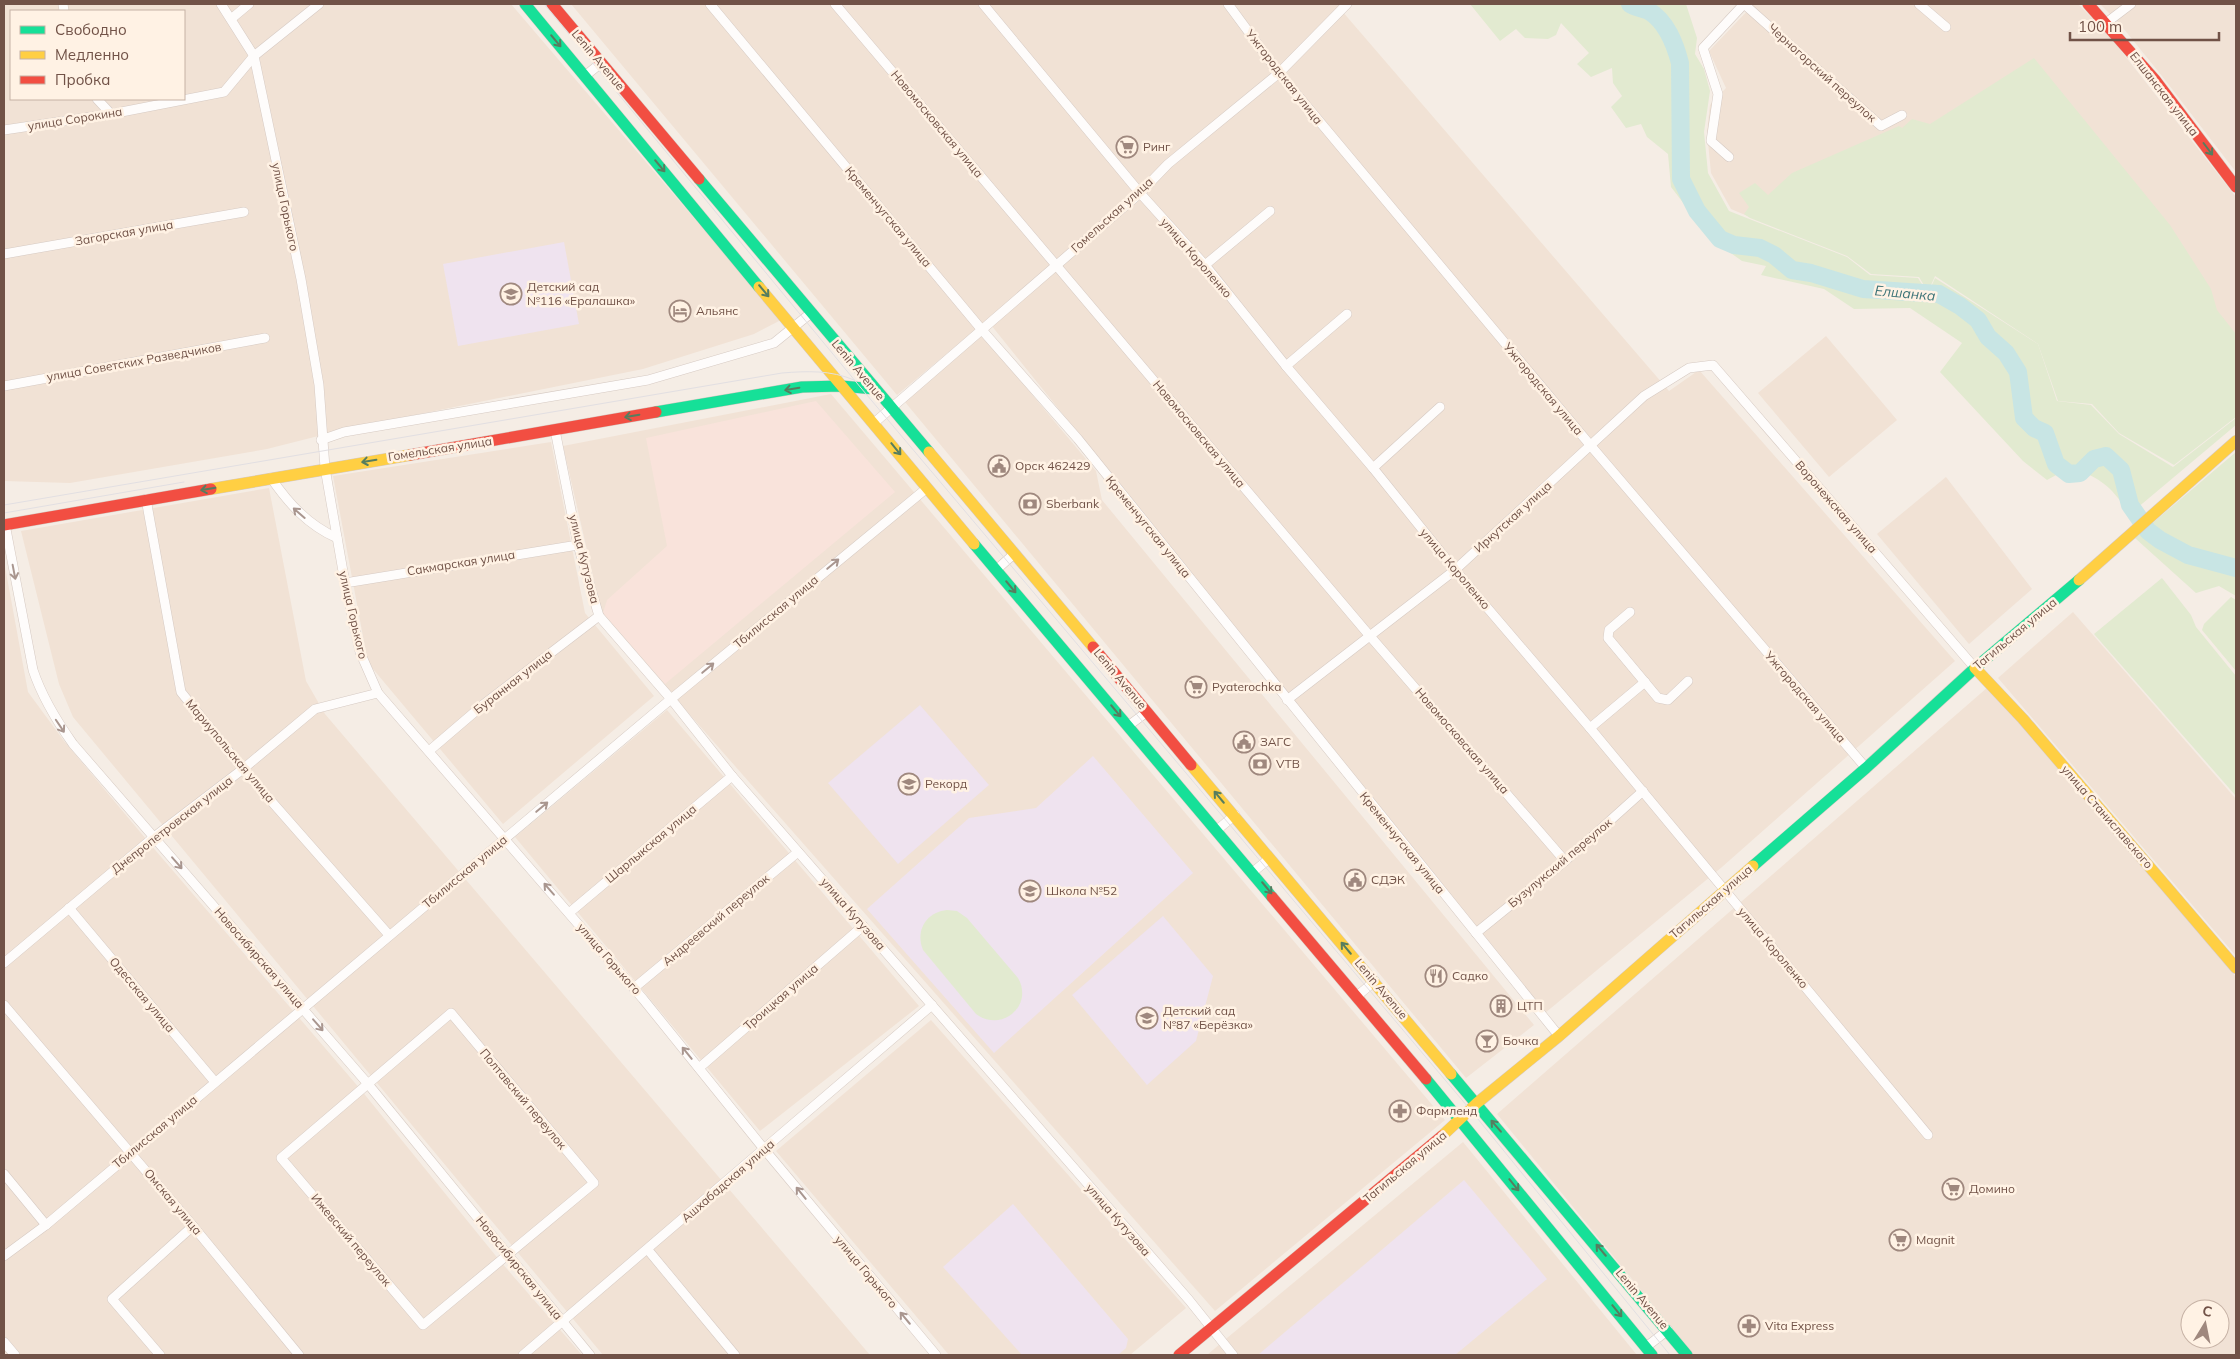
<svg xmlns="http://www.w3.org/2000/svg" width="2240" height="1359" font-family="Mulish,sans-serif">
	<rect width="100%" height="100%" fill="#f5ede5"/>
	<g fill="#f1e2d5" fill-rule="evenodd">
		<path d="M4,4H511L781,320L754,334L643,369L346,429L267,449L70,483L4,481ZM11,11H184V99H11Z"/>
		<polygon points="571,4 1351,4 1342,11 1669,391 1699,370 1955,661 1722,867 1545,1013 987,320 897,395"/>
		<polygon points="1754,4 2078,4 2107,33 2236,197 2236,339 1931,127 1750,217 1731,209 1711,173 1707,132 1710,105 1726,88 1709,51"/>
		<polygon points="2100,4 2236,4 2236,172 2162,76 2119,23"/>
		<polygon points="982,335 1096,471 1102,500 1534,1025 1466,1078 905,402"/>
		<polygon points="1826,336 1897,420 1829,477 1758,393"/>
		<polygon points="831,394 1445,1120 1215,1311 602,615 563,446"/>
		<polygon points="551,442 585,613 654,696 503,824 368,663 333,476"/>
		<polygon points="1946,477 2032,589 1969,644 1877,534"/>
		<polygon points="269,488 306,681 325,714 870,1355 603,1355 73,717 59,684 21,531"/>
		<polygon points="4,561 28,692 64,741 156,851 361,1090 500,1261 582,1355 4,1355"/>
		<polygon points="2073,612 2236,799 2236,956 1998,678"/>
		<path d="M1988,687L2236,977V1355H1694L1497,1114ZM2190,1309H2220V1339H2190Z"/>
		<polygon points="667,710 919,1006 760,1131 515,837"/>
		<polygon points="931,1020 1186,1308 1130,1355 949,1355 776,1151"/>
		<polygon points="1463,1142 1637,1355 1207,1355 1227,1338"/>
	</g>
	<polygon fill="#f9e3db" points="816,401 895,492 665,684 603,613 607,600 667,546 646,438"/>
	<g fill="#efe3ef">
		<polygon points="564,242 579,324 458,346 443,264"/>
		<polygon points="920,705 989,785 898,864 828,783"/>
		<polygon points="1093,756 1193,873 994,1053 867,909 969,818 1036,808"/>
		<polygon points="1163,916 1213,976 1196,1041 1147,1085 1072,995"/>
		<polygon points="1464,1180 1547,1279 1455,1355 1258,1355"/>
		<polygon points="1013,1204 1128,1339 1126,1348 1118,1355 1022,1355 943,1267"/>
	</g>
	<g fill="#e2ead0">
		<path d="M1470,4H1686L1697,38L1695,54L1704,69L1710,91L1704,132L1708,173L1729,211L1847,257L1870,275L1918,278L1928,294L1935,278L2038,344L2057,401L2091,405L2119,434L2173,467L2236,418V425L2130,514C2110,486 2104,480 2071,467L2047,480L2023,461L1940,372L1962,343L1910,308L1854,309L1824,289L1761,275L1766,266L1742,261L1711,239L1671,187L1668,154L1647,137L1641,124L1626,128L1611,107L1622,96L1613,83L1612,68L1591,77L1577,64L1589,53L1561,23L1556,35L1548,39L1525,38L1516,29L1500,41Z"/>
		<polygon points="2034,58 2170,225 2211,289 2217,310 2236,334 2236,417 2174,465 2119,433 2092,404 2058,401 2038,344 1935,276 1928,292 1919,277 1871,274 1847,256 1750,218 1744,214 1749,207 1739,193 1755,183 1768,195 1792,173 1899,126 1902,128 1912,119 1930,124"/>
		<polygon points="2236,452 2236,596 2219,586 2196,593 2135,538"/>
		<polygon points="2162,578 2191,615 2196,627 2236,676 2236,796 2094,634"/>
		<polygon points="2231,597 2236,600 2236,671 2202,630 2204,624"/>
		<path d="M947,910L957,911L967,918L1018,978C1034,1006 1001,1033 976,1014L923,950C915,931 926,912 947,910Z"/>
	</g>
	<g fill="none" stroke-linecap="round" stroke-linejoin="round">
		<path stroke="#c8e5e4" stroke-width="18" d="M1630,4C1636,8 1643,8 1649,11C1667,22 1675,44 1680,63L1681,179L1697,211L1720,239L1734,245L1760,248L1774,255L1792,270L1811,273L1863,289L1939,294L1960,306L1978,320L1988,337L2006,353L2018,372L2024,418L2034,428L2045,433L2056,464L2069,474L2080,473L2094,459L2106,456L2121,470L2130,505L2148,531L2160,540L2188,555L2236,568"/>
		<g stroke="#d6cac3" stroke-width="10">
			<g id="street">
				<polyline points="63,4 64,11"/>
				<polyline points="221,4 254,56 301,279 319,385 325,468 345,583 360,652 378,693 643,999 764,1149 936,1355"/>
				<polyline points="710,4 982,330 1078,439 1559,1036"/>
				<polyline points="835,4 1369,635 1565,861"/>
				<polyline points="983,4 1140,193 1205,265 1286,366 1373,468 1455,570 1590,728 1928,1135"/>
				<polyline points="1228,4 1279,73 1591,446 1866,768"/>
				<polyline points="1744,4 1881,126 1902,115"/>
				<polyline points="1919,4 1946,27"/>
				<polyline points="231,19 249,4"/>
				<polyline points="2106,23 2131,4"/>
				<polyline points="585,76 601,63"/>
				<polyline points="97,99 111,114"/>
				<polyline points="4,130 111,114 224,92 254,56 319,4"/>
				<polyline points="1729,157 1711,141 1718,94 1703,48 1744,4"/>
				<polyline points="4,254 244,212"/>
				<polyline points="1205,265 1270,211"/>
				<polyline points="1286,366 1347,314"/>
				<polyline points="4,386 265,338"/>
				<polyline points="874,423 1140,193 1168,164 1279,73 1347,4"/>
				<polyline points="555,430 578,545 599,616 671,699 732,776 1189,1300 1233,1355"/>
				<polyline points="321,440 344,432 648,380 774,343 811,313"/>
				<polyline points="1373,468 1440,407"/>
				<path d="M271,478C289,504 308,525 337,538"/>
				<polyline points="146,499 181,692 243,769 389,935"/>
				<path d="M5,524L33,670C42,697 56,720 73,744L368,1084L590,1355"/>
				<polyline points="996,570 1014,554"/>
				<polyline points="345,583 578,545"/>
				<polyline points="1630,612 1609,630 1608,638 1658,698 1668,700 1688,681"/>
				<polyline points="1287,700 1455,570 1644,396 1689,368 1713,365 1975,668"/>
				<polyline points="1128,726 1147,712"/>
				<polyline points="1590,728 1645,682"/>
				<polyline points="429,751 484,704 599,616"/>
				<polyline points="1217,830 1235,815"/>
				<polyline points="1253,872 1270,858"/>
				<polyline points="69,908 215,1082"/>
				<polyline points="569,913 732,776"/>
				<polyline points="1476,933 1565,861 1643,791"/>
				<polyline points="4,963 154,837 243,769 315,709 378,693"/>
				<polyline points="634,988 798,852"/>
				<polyline points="1357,996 1375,981"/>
				<polyline points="4,1005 193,1226 299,1355"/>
				<polygon points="451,1013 594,1183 423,1325 281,1158"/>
				<polyline points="699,1068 863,926"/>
				<polyline points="4,1174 46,1225"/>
				<polyline points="648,1250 735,1355"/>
				<polyline points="4,1256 46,1225 671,699 927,488"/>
				<polyline points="4,1342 15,1355"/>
				<polyline points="1646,1347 1668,1330"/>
				<polyline points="160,1355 112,1299 193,1226"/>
				<polyline points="523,1355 932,1005"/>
			</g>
		</g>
		<g stroke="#d5c9c2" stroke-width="12">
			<g id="fast">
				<polyline points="525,4 759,287"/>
				<polyline points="699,179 929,452"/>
				<polyline points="656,412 802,387 841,386 875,389"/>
				<polyline points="974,544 1272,897"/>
				<polyline points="1753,866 1866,768 1975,668 2079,580"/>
				<polyline points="1451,1074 1687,1355"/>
				<polyline points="1426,1079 1652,1355"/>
			</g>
		</g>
		<g stroke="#d5c9c2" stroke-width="12">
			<g id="slow">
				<polyline points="759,287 974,544"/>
				<polyline points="929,452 1093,647"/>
				<polyline points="211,489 410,455"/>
				<polyline points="2079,580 2236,441"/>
				<polyline points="1975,668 2023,719 2236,968"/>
				<polyline points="1191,765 1451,1074"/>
				<polyline points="1442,1136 1477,1103 1559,1036 1753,866"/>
			</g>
		</g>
		<g stroke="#d5c9c2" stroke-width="12">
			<g id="jam">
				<polyline points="552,4 699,179"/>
				<polyline points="2088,4 2156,81 2236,187"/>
				<polyline points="410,455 656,412"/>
				<polyline points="4,525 211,489"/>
				<polyline points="1093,647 1191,765"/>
				<polyline points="1272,897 1426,1079"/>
				<polyline points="1179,1355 1442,1136"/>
			</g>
		</g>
		<use href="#street" stroke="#fefcfb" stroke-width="9"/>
		<use href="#fast" stroke="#16e098" stroke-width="11"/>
		<use href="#slow" stroke="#ffcf43" stroke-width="11"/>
		<use href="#jam" stroke="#f24e42" stroke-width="11"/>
		<g stroke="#e2dfe2" stroke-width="1">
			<polyline points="544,4 861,388 1473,1113 1670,1355"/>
			<path d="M4,505L782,373C807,371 831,370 854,380"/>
			<polyline points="4,513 184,482"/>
		</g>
	</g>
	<defs><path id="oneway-shaft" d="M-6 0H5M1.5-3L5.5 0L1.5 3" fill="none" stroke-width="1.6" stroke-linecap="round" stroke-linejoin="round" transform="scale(1.25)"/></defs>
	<g stroke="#567d5f">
		<use href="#oneway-shaft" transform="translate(556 41) rotate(50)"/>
		<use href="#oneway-shaft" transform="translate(2208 149) rotate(53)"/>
		<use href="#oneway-shaft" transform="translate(660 166) rotate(50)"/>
		<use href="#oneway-shaft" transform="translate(764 291) rotate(50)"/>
		<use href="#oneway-shaft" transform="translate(792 389) rotate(170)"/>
		<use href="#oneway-shaft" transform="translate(632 416) rotate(170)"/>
		<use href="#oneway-shaft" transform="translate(896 449) rotate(51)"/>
		<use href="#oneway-shaft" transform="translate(369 461) rotate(171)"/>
		<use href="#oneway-shaft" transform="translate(208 489) rotate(170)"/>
		<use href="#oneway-shaft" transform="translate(1011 587) rotate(50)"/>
		<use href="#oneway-shaft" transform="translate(1116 711) rotate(50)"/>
		<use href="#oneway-shaft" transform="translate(1219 797) rotate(-130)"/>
		<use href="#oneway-shaft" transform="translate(1267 888) rotate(50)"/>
		<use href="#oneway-shaft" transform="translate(1346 948) rotate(-130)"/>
		<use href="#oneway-shaft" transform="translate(1496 1126) rotate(-131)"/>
		<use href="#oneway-shaft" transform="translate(1514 1185) rotate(51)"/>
		<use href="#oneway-shaft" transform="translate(1601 1250) rotate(-130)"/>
		<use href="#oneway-shaft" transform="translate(1617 1311) rotate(51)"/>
	</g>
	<g stroke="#a9968f">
		<use href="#oneway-shaft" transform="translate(299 513) rotate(-139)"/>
		<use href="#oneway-shaft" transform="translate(833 564) rotate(-40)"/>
		<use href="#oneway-shaft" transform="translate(14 572) rotate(79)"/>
		<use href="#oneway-shaft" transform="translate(708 668) rotate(-40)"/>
		<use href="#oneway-shaft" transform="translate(60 726) rotate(56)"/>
		<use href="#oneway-shaft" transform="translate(542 807) rotate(-40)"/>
		<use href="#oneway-shaft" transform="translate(177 863) rotate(49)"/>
		<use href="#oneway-shaft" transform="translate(549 889) rotate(-131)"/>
		<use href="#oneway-shaft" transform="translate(318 1025) rotate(49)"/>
		<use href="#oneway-shaft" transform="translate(687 1053) rotate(-129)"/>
		<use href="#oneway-shaft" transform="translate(801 1193) rotate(-129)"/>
		<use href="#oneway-shaft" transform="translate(905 1318) rotate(-130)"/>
	</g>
	<defs>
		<g id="supermarket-ring" transform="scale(1.125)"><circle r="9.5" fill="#fff2e4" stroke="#9f887e" stroke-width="1.5"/><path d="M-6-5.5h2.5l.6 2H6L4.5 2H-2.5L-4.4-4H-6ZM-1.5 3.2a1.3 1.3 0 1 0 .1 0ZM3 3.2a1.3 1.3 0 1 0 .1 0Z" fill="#9f887e"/></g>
		<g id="school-ring" transform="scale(1.125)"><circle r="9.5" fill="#fff2e4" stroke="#9f887e" stroke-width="1.5"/><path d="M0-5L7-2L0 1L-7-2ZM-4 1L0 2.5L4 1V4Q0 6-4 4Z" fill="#9f887e"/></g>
		<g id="hotel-ring" transform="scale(1.125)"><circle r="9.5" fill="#fff2e4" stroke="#9f887e" stroke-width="1.5"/><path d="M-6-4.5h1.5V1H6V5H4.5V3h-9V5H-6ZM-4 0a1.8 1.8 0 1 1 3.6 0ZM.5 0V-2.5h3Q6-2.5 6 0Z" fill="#9f887e"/></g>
		<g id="civic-ring" transform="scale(1.125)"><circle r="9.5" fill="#fff2e4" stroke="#9f887e" stroke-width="1.5"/><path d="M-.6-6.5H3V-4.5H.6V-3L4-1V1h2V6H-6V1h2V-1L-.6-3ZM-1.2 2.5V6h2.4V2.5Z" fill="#9f887e"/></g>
		<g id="bank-ring" transform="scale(1.125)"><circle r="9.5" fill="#fff2e4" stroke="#9f887e" stroke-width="1.5"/><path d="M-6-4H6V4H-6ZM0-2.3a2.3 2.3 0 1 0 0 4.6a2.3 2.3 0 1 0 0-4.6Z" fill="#9f887e"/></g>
		<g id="restaurant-ring" transform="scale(1.125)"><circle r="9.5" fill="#fff2e4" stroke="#9f887e" stroke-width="1.5"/><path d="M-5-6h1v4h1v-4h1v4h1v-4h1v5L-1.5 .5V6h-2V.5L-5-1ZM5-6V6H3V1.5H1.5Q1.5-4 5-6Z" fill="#9f887e"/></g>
		<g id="building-ring" transform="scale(1.125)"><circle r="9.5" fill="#fff2e4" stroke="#9f887e" stroke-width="1.5"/><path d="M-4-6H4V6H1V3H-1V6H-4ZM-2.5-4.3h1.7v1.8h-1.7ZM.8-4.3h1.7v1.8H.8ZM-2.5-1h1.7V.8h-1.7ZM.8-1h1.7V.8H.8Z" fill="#9f887e"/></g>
		<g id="bar-ring" transform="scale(1.125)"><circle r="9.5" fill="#fff2e4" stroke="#9f887e" stroke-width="1.5"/><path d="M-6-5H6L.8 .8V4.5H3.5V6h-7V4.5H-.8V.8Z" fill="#9f887e"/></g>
		<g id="pharmacy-ring" transform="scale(1.125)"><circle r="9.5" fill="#fff2e4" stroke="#9f887e" stroke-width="1.5"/><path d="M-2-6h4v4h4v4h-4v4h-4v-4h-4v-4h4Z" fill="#9f887e"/></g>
	</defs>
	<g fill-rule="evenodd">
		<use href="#supermarket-ring" x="1127" y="147"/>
		<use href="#school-ring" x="511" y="294"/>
		<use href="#hotel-ring" x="680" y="311"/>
		<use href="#civic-ring" x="999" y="466"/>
		<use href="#bank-ring" x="1030" y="504"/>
		<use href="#supermarket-ring" x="1196" y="687"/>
		<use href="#civic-ring" x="1244" y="742"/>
		<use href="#bank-ring" x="1260" y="764"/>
		<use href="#school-ring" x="909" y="784"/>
		<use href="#civic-ring" x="1355" y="880"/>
		<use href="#school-ring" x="1030" y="891"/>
		<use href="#restaurant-ring" x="1436" y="976"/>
		<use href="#building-ring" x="1501" y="1006"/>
		<use href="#school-ring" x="1147" y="1018"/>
		<use href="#bar-ring" x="1487" y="1041"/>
		<use href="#pharmacy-ring" x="1400" y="1111"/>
		<use href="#supermarket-ring" x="1953" y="1189"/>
		<use href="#supermarket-ring" x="1900" y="1240"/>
		<use href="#pharmacy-ring" x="1749" y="1326"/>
	</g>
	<g text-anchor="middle" stroke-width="5" stroke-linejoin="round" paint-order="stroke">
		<g font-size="12" fill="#715247" stroke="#fff2e4">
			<text transform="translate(598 60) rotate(50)" y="4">Lenin Avenue</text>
			<text transform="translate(1822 73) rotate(42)" y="4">Черногорский переулок</text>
			<text transform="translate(1284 77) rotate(52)" y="4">Ужгородская улица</text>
			<text transform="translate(2164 94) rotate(52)" y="4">Елшанская улица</text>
			<text transform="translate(75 119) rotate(-9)" y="4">улица Сорокина</text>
			<text transform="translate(937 124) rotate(50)" y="4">Новомосковская улица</text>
			<text transform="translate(285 207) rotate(78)" y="4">улица Горького</text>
			<text transform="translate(1112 215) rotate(-42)" y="4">Гомельская улица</text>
			<text transform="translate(888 217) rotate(50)" y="4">Кременчугская улица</text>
			<text transform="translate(124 233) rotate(-10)" y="4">Загорская улица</text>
			<text transform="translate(1196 258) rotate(49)" y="4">улица Короленко</text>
			<text transform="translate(134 362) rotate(-10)" y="4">улица Советских Разведчиков</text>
			<text transform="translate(858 370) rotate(50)" y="4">Lenin Avenue</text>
			<text transform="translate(1543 389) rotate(50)" y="4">Ужгородская улица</text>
			<text transform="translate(1199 434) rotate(50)" y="4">Новомосковская улица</text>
			<text transform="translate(440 449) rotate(-9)" y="4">Гомельская улица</text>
			<text transform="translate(1836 507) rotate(49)" y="4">Воронежская улица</text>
			<text transform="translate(1513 517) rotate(-42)" y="4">Иркутская улица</text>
			<text transform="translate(1148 527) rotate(51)" y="4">Кременчугская улица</text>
			<text transform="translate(584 559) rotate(76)" y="4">улица Кутузова</text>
			<text transform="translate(461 563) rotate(-9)" y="4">Сакмарская улица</text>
			<text transform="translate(1455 569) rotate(50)" y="4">улица Короленко</text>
			<text transform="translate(776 612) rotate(-40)" y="4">Тбилисская улица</text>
			<text transform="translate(353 615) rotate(77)" y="4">улица Горького</text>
			<text transform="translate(2015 634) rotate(-40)" y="4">Тагильская улица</text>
			<text transform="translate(1120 679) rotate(50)" y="4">Lenin Avenue</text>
			<text transform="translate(513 682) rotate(-38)" y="4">Буранная улица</text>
			<text transform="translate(1805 697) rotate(49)" y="4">Ужгородская улица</text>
			<text transform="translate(1462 741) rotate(49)" y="4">Новомосковская улица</text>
			<text transform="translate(230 751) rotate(50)" y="4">Мариупольская улица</text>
			<text transform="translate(2107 817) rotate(49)" y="4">улица Станиславского</text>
			<text transform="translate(172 825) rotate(-38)" y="4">Днепропетровская улица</text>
			<text transform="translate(1402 843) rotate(51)" y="4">Кременчугская улица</text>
			<text transform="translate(651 844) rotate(-40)" y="4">Шарлыкская улица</text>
			<text transform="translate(1560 863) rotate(-40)" y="4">Бузулукский переулок</text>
			<text transform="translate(465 872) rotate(-40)" y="4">Тбилисская улица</text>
			<text transform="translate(1711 902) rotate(-41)" y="4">Тагильская улица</text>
			<text transform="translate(853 914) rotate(49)" y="4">улица Кутузова</text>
			<text transform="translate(716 920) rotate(-40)" y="4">Андреевский переулок</text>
			<text transform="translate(1773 948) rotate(50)" y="4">улица Короленко</text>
			<text transform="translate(259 958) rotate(49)" y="4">Новосибирская улица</text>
			<text transform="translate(609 959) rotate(49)" y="4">улица Горького</text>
			<text transform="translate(1381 989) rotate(50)" y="4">Lenin Avenue</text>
			<text transform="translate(142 995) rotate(50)" y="4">Одесская улица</text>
			<text transform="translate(781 997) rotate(-41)" y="4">Троицкая улица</text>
			<text transform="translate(523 1099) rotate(50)" y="4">Полтавский переулок</text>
			<text transform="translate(155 1132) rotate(-40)" y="4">Тбилисская улица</text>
			<text transform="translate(1405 1167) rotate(-40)" y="4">Тагильская улица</text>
			<text transform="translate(728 1181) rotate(-41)" y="4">Ашхабадская улица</text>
			<text transform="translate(173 1202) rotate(50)" y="4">Омская улица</text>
			<text transform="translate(1118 1220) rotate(49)" y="4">улица Кутузова</text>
			<text transform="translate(351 1240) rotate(50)" y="4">Ижевский переулок</text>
			<text transform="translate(519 1268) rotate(51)" y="4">Новосибирская улица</text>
			<text transform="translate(866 1272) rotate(50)" y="4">улица Горького</text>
			<text transform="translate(1642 1299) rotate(50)" y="4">Lenin Avenue</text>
		</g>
		<g font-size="12" fill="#715247" stroke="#fff2e4" text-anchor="start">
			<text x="1143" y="151">Ринг</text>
			<text x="527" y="291">Детский сад<tspan x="527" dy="14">№116 «Ералашка»</tspan></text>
			<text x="696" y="315">Альянс</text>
			<text x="1015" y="470">Орск 462429</text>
			<text x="1046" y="508">Sberbank</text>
			<text x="1212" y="691">Pyaterochka</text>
			<text x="1260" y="746">ЗАГС</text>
			<text x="1276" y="768">VTB</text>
			<text x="925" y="788">Рекорд</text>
			<text x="1371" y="884">СДЭК</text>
			<text x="1046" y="895">Школа №52</text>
			<text x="1452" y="980">Садко</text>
			<text x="1517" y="1010">ЦТП</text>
			<text x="1163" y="1015">Детский сад<tspan x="1163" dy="14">№87 «Берёзка»</tspan></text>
			<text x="1503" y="1045">Бочка</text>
			<text x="1416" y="1115">Фармленд</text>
			<text x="1969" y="1193">Домино</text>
			<text x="1916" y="1244">Magnit</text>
			<text x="1765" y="1330">Vita Express</text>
		</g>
		<g font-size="14" font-style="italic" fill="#3c7377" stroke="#fff2e4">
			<text transform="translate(1905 293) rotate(5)" y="5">Елшанка</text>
		</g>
	</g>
	<rect width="2240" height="1359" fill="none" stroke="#715247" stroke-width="10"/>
	<rect x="10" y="10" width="175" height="90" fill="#fff2e4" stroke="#c6b2a5"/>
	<rect x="20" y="26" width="25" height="8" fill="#16e098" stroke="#c6b2a5"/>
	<text x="55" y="35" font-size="15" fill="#715247">Свободно</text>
	<rect x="20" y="51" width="25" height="8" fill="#ffcf43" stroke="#c6b2a5"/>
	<text x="55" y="60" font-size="15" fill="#715247">Медленно</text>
	<rect x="20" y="76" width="25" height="8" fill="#f24e42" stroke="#c6b2a5"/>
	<text x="55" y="85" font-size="15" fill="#715247">Пробка</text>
	<g transform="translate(2205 1324) rotate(10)"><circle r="24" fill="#fff2e4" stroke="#c6b2a5"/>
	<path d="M0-4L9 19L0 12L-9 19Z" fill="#9f887e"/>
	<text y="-8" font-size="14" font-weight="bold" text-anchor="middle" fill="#715247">С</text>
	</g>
	<path d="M2070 32v8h149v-8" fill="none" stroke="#715247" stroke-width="2.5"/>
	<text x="2078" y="32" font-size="15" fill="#715247" stroke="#fff2e4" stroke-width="4" paint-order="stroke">100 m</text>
</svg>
